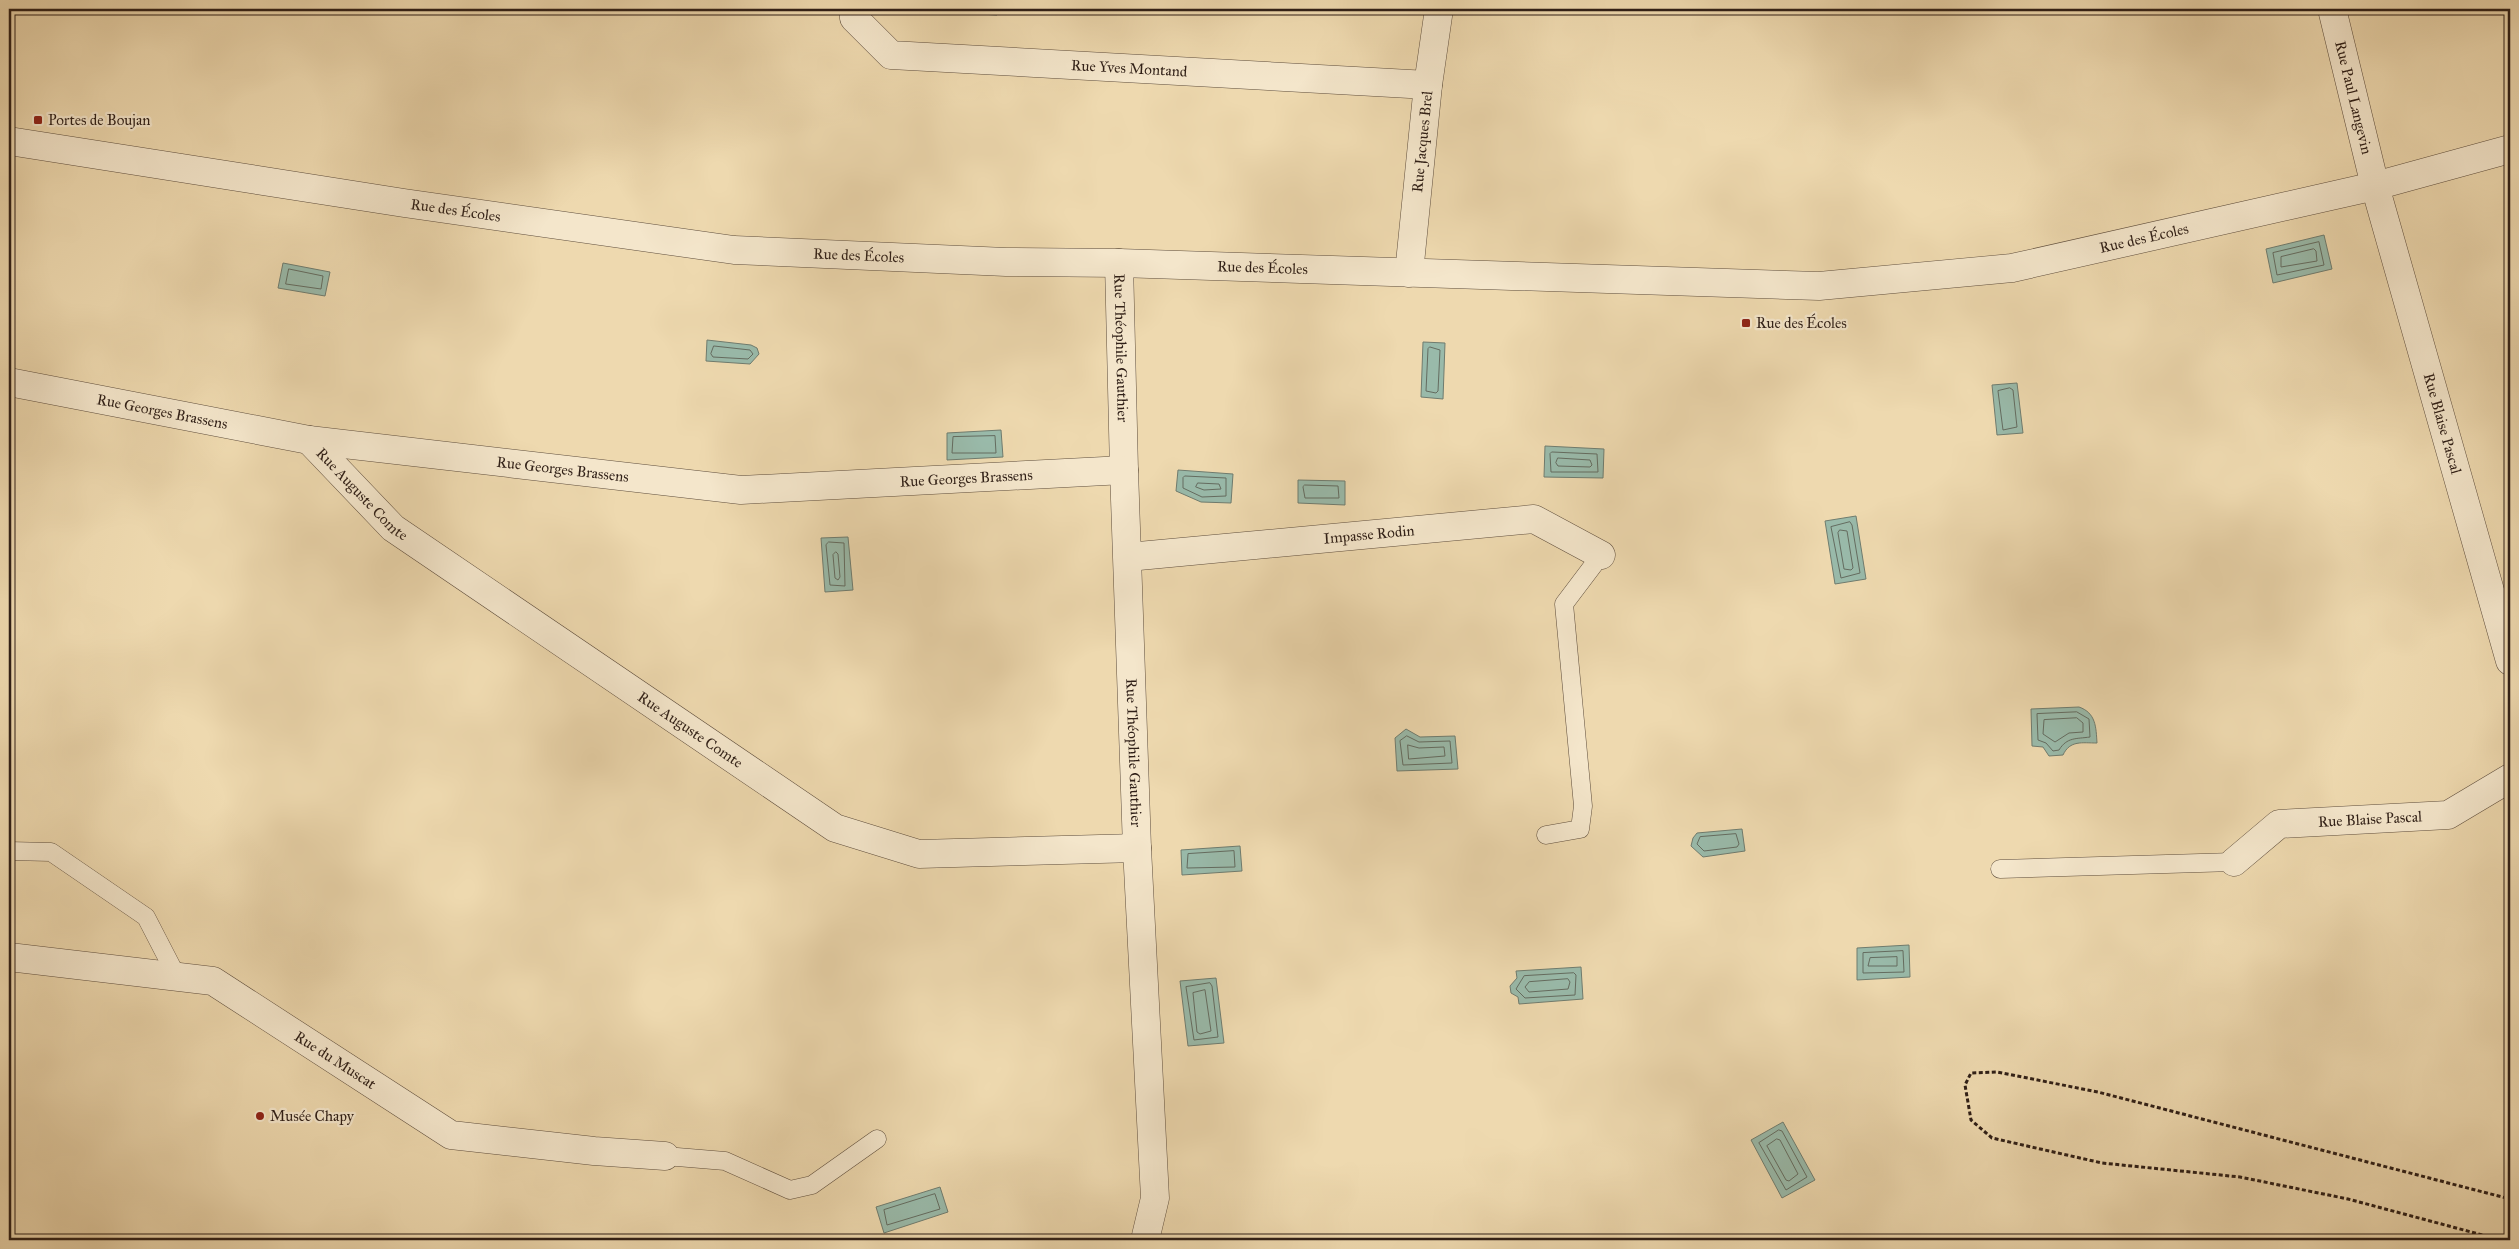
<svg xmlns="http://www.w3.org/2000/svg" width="2519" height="1249" font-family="'IM FELL Great Primer',serif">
	<rect width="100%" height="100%" fill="#eed9af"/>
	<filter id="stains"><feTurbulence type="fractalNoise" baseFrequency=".004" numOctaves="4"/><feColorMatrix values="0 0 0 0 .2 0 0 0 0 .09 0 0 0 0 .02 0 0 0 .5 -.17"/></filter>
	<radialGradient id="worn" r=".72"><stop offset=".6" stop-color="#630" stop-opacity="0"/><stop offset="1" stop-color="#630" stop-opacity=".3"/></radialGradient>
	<g fill="#99baaa" stroke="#6f7c6f">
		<polygon points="946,9 997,9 997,15 946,12"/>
		<polygon points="2324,235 2332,269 2273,283 2266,249"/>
		<polygon points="283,263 330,272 325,296 278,288"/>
		<polygon points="707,340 751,345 757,348 759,354 750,364 706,361"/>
		<polygon points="1423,342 1445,343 1443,399 1421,397"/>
		<polygon points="2017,383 2023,433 1997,435 1992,385"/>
		<polygon points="1001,430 1003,457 947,460 947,433"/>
		<polygon points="1545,446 1604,449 1603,478 1544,477"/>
		<polygon points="1178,470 1233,474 1231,503 1201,502 1176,491"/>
		<polygon points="1298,480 1345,481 1345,505 1298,503"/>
		<polygon points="1856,516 1866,579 1835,584 1825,521"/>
		<polygon points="848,537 853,590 825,592 821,538"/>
		<path d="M2079,707C2096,713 2096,727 2097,743C2082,743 2070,740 2063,755L2049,756L2043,747L2032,746L2031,709Z"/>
		<polygon points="1406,729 1420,737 1455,736 1458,769 1397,771 1395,738"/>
		<polygon points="1742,829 1745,851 1703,857 1691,846 1693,838 1697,833"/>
		<polygon points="1240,846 1242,871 1182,875 1181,850"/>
		<polygon points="1909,945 1910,977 1857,980 1857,948"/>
		<polygon points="1581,967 1583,999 1519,1004 1518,997 1511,993 1510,986 1517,978 1516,971"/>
		<polygon points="1216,978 1224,1043 1188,1046 1180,981"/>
		<polygon points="1783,1122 1815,1180 1782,1198 1751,1140"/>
		<polygon points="940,1187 948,1212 884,1233 876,1207"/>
	</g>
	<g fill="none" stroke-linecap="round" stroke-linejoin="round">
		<g stroke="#646c60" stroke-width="1">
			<polygon points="2319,242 2324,265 2277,275 2273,253"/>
			<polygon points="2314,249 2316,251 2317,261 2281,267 2281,257"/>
			<polygon points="289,269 323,276 321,289 286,284"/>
			<polygon points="714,346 750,350 753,354 748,359 713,357 711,354"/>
			<polygon points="1430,347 1440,350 1438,391 1436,393 1426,391 1428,349"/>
			<polygon points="2010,388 2013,390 2017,427 2003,430 1998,391"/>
			<polygon points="995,436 996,453 952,453 953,437"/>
			<polygon points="1552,452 1597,454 1598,472 1551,472 1550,454"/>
			<polygon points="1558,458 1590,460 1592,465 1590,467 1558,466 1556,463"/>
			<polygon points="1185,476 1226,478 1226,496 1202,497 1183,488 1183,478"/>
			<polygon points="1198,483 1219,484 1221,489 1204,490 1196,487"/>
			<polygon points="1305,485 1338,486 1339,498 1305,498 1303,487"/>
			<polygon points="1850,522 1852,525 1860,573 1841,578 1831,527"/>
			<polygon points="1840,530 1847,531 1853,568 1851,570 1844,569 1838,533"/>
			<polygon points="829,542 844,543 845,586 830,585 826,545"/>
			<polygon points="836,552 838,554 840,577 838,580 835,578 833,555"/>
			<path d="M2077,712L2089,719L2090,737C2076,739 2067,737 2059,750L2053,751L2046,743L2038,740L2037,714Z"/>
			<polygon points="2077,718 2083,723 2083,732 2069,733 2055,742 2043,734 2044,720"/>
			<polygon points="1407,736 1419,742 1450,741 1452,763 1403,765 1400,741"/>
			<polygon points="1408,745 1419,748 1444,747 1445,756 1409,759"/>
			<polygon points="1736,834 1739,844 1737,847 1704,851 1697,844 1700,837"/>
			<polygon points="1234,851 1235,867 1187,868 1188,854"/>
			<polygon points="1903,951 1904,972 1863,973 1863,953"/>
			<polygon points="1897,957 1897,966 1868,966 1870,958"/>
			<polygon points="1574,973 1576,975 1575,995 1525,998 1516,989 1524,976"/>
			<polygon points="1568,979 1570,982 1568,989 1529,992 1525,987 1529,982"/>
			<polygon points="1210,983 1212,986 1218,1037 1194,1040 1186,987"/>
			<polygon points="1205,990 1211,1031 1200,1034 1197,1032 1193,993"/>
			<polygon points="1779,1130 1782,1131 1807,1177 1786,1190 1759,1143"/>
			<polygon points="1777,1139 1780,1140 1798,1174 1789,1181 1786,1180 1767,1146"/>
			<polygon points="935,1194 940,1209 887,1225 884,1210"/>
		</g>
		<g stroke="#5f4e3d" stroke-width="19">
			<g id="service">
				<polyline points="1546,835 1580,829 1583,806 1564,604 1601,555"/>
				<polyline points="9,851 51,852 146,917 176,975"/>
				<polyline points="2000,869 2234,862"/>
				<polyline points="665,1156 725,1161 790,1190 812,1185 877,1139"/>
			</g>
		</g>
		<g stroke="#5f4e3d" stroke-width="29">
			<g id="minor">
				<path id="s1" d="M853,9L854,18L891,55L1428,85"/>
				<path id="s2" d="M2332,9L2375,186L2510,661"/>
				<path id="s3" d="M9,141L404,203L734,250L1006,262L1119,263L1819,286L2012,268L2375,186L2510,149"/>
				<path id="s4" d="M1119,263L1124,470L1137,848L1155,1198L1145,1240"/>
				<path id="s5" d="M1409,273L1428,85L1439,9"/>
				<path id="s6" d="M9,382L309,440L741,490L1124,470"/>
				<path id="s7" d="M309,440L393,528L835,828L919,854L1137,848"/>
				<path id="s8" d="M1128,557L1534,519L1601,555"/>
				<path id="s9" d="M2234,862L2279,824L2448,815L2510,778"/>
				<path id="s10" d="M9,957L213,981L451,1135L594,1151L665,1156"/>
			</g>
		</g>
		<polyline stroke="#2f1f17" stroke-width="3" stroke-dasharray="4 2.5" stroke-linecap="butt" points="2501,1240 2348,1199 2240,1177 2102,1163 1992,1138 1971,1120 1965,1085 1971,1073 1997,1072 2098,1092 2510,1199"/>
		<use href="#service" stroke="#f4e6cb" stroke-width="18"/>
		<use href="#minor" stroke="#f4e6cb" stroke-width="28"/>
	</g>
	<g fill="#8f2418" stroke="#f4e6cb" stroke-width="2">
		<rect x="33" y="115" width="10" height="10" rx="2.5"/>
		<rect x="1741" y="318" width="10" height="10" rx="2.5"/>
		<circle cx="260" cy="1116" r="5"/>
	</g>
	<g text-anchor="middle" stroke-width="4.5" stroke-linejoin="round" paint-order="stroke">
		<g font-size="15" fill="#2f1f17" stroke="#f4e6cb">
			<text dy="5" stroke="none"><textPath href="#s1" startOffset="300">Rue Yves Montand</textPath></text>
			<text dy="5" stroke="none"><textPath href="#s2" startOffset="91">Rue Paul Langevin</textPath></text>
			<text dy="5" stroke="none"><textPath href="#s5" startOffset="132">Rue Jacques Brel</textPath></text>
			<text dy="5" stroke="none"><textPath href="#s3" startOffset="452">Rue des Écoles</textPath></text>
			<text dy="5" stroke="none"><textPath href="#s3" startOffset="2148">Rue des Écoles</textPath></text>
			<text dy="5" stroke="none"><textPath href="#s3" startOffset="858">Rue des Écoles</textPath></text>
			<text dy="5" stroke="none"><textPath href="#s3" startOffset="1262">Rue des Écoles</textPath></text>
			<text dy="5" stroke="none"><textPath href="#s4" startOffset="85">Rue Théophile Gauthier</textPath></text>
			<text dy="5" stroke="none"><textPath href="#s6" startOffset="156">Rue Georges Brassens</textPath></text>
			<text dy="5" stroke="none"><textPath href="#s2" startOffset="429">Rue Blaise Pascal</textPath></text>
			<text dy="5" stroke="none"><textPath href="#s6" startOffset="561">Rue Georges Brassens</textPath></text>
			<text dy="5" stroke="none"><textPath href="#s6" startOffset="966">Rue Georges Brassens</textPath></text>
			<text dy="5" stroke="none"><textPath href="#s7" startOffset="76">Rue Auguste Comte</textPath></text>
			<text dy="5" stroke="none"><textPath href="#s8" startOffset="242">Impasse Rodin</textPath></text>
			<text dy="5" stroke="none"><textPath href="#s7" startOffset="481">Rue Auguste Comte</textPath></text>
			<text dy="5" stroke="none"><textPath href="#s4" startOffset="490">Rue Théophile Gauthier</textPath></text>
			<text dy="5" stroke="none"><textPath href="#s9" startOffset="150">Rue Blaise Pascal</textPath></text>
			<text dy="5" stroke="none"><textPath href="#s10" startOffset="351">Rue du Muscat</textPath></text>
		</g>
		<g font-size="15" fill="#2f1f17" stroke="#f4e6cb" text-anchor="start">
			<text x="48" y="125">Portes de Boujan</text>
			<text x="1756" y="328">Rue des Écoles</text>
			<text x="270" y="1121">Musée Chapy</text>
		</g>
	</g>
	<rect width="2519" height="1249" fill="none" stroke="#eed9af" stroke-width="30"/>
	<rect x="10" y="10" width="2499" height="1229" fill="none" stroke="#2f1f17" stroke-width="2.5"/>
	<rect x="15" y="15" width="2489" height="1219" fill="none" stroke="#2f1f17"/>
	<rect width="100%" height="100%" filter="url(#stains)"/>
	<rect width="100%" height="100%" fill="url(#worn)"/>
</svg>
